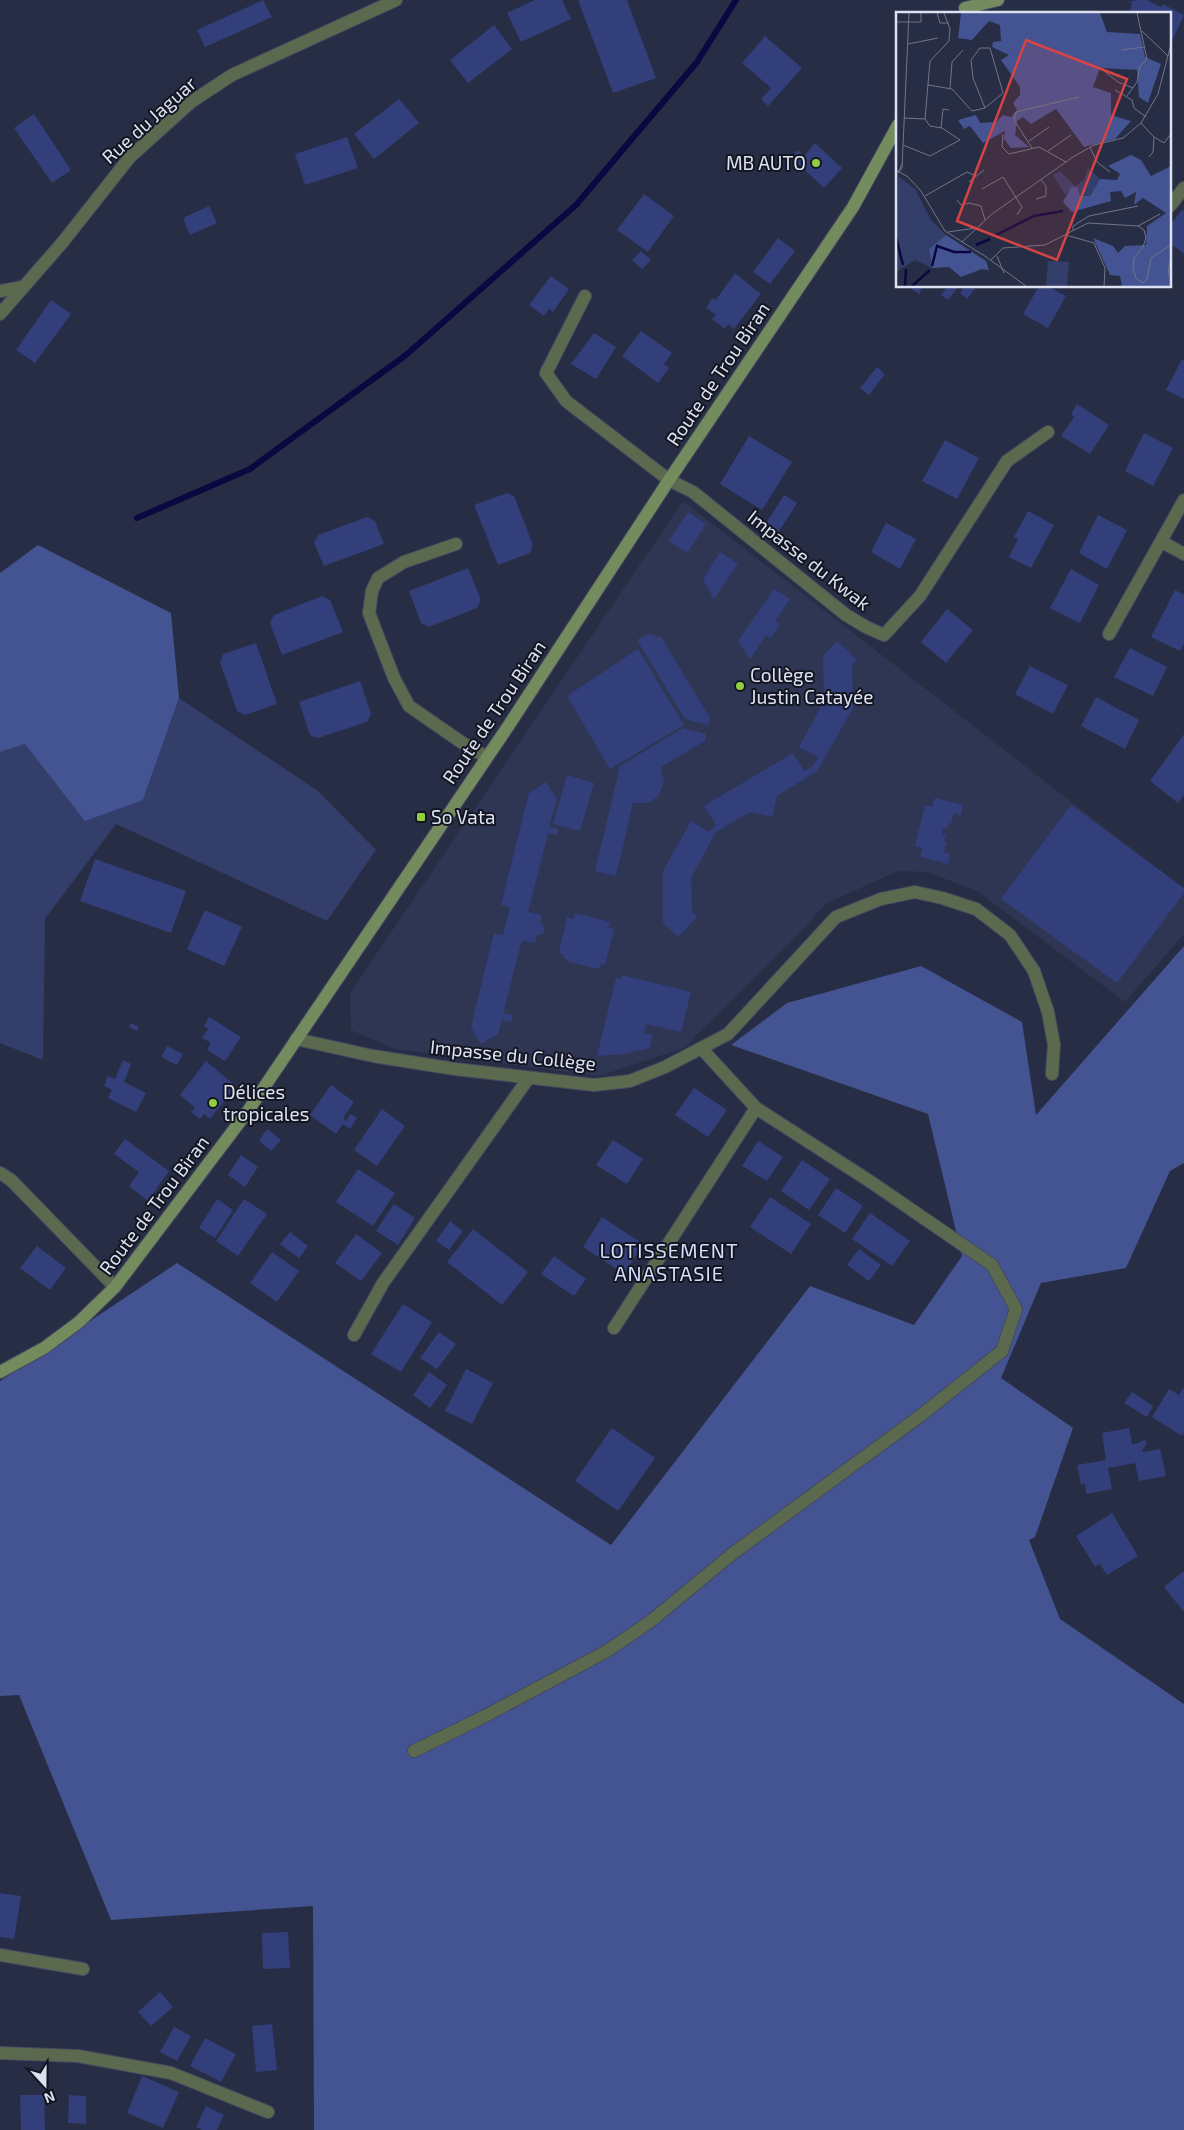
<svg xmlns="http://www.w3.org/2000/svg" width="1184" height="2130" font-family="'Exo 2',sans-serif">
	<rect width="100%" height="100%" fill="#272d44"/>
	<polygon fill="#2f3654" points="683,501 1184,889 1184,934 1125,1002 977,891 927,872 898,871 825,904 803,930 684,1048 599,1076 395,1049 351,1030 350,993"/>
	<polygon fill="#333e6b" points="179,698 318,791 376,850 327,921 116,824 45,919 43,1060 0,1043 0,752 25,744 143,800"/>
	<g fill="#445391">
		<polygon points="38,545 171,613 179,698 143,800 85,821 25,744 0,752 0,573"/>
		<polygon points="1184,946 1184,1163 1170,1171 1126,1268 1041,1283 1001,1378 1073,1428 1035,1537 1029,1540 1060,1619 1184,1704 1184,2130 314,2130 313,1906 111,1920 19,1695 0,1696 0,1381 177,1263 611,1545 810,1286 914,1325 962,1256 928,1114 731,1045 787,1003 921,966 1022,1022 1036,1115"/>
	</g>
	<g fill="none" stroke-linecap="round" stroke-linejoin="round">
		<polyline stroke="#090841" stroke-width="6" points="137,518 250,469 406,355 576,205 697,62 736,0"/>
	</g>
	<g fill="#323f7b">
		<polygon points="263,0 272,17 205,47 197,30"/>
		<polygon points="535,0 562,0 571,19 521,42 507,13"/>
		<polygon points="578,0 627,0 656,78 613,93"/>
		<polygon points="1137,0 1147,0 1161,7 1163,4 1184,15 1170,45 1170,14 1128,14 1132,4 1130,2"/>
		<polygon points="494,25 512,49 468,83 450,60"/>
		<polygon points="765,36 802,68 768,106 761,99 771,88 742,63"/>
		<polygon points="399,99 419,123 374,159 354,134"/>
		<polygon points="34,114 71,170 52,183 14,128"/>
		<polygon points="347,137 358,168 305,185 295,154"/>
		<polygon points="815,143 842,168 824,188 791,157 798,150 804,156"/>
		<polygon points="644,194 674,216 648,252 617,230"/>
		<polygon points="209,206 217,223 190,235 183,218"/>
		<polygon points="1182,210 1184,211 1184,254 1170,243 1170,225"/>
		<polygon points="778,238 795,251 770,284 753,272"/>
		<polygon points="641,251 651,260 642,269 632,260"/>
		<polygon points="735,273 761,294 734,329 728,324 725,329 712,319 716,315 706,308 712,298 716,300"/>
		<polygon points="551,276 569,289 553,312 549,309 544,316 529,305"/>
		<polygon points="907,286 923,286 919,294"/>
		<polygon points="948,286 959,286 948,300 941,295"/>
		<polygon points="965,286 977,286 967,299 960,293"/>
		<polygon points="1039,286 1047,286 1066,296 1048,328 1023,314"/>
		<polygon points="51,300 71,314 35,363 16,350"/>
		<polygon points="641,331 672,353 664,364 669,368 658,383 622,356"/>
		<polygon points="594,333 616,347 596,379 571,364"/>
		<polygon points="1182,359 1184,360 1184,399 1166,390"/>
		<polygon points="877,367 885,374 869,395 860,388"/>
		<polygon points="1077,404 1109,425 1090,454 1061,436 1074,417 1071,414"/>
		<polygon points="1144,433 1173,448 1153,486 1125,471"/>
		<polygon points="749,436 792,462 762,510 720,484"/>
		<polygon points="945,440 979,458 957,499 922,481"/>
		<polygon points="507,493 514,496 533,545 530,553 498,565 474,505"/>
		<polygon points="784,495 797,503 778,533 765,525"/>
		<polygon points="1028,511 1054,525 1031,568 1009,557 1018,539 1014,537"/>
		<polygon points="688,512 706,524 687,553 669,541"/>
		<polygon points="1098,515 1127,530 1107,569 1079,553"/>
		<polygon points="367,517 375,521 384,544 324,566 314,543 318,535"/>
		<polygon points="886,523 916,539 900,569 871,552"/>
		<polygon points="720,552 738,564 714,599 703,579"/>
		<polygon points="468,568 481,600 477,608 429,627 421,623 409,591"/>
		<polygon points="1071,569 1099,585 1080,623 1050,608"/>
		<polygon points="774,589 790,599 775,621 780,624 771,638 766,635 750,659 738,641"/>
		<polygon points="1175,590 1184,595 1184,644 1180,651 1151,637"/>
		<polygon points="322,596 330,600 343,632 282,655 270,623 274,615"/>
		<polygon points="947,609 973,630 946,663 921,642"/>
		<polygon points="647,634 661,637 710,718 708,725 685,719 637,640"/>
		<polygon points="837,641 857,660 852,666 853,708 817,771 777,796 772,817 750,812 716,832 691,878 692,911 697,917 678,937 663,923 663,871 691,821 709,832 716,825 704,806 793,753 804,771 813,766 818,757 799,747 824,701 823,656"/>
		<polygon points="256,643 277,704 245,715 237,711 220,662 223,654"/>
		<polygon points="1130,648 1167,667 1153,696 1114,677"/>
		<polygon points="638,649 684,725 610,769 567,696"/>
		<polygon points="1030,666 1068,685 1053,714 1015,694"/>
		<polygon points="360,681 371,714 367,722 318,738 310,735 299,702"/>
		<polygon points="1096,697 1139,720 1125,749 1081,726"/>
		<polygon points="683,728 706,734 705,741 661,767 664,782 658,797 647,803 633,803 616,876 595,871 620,766"/>
		<polygon points="1184,734 1184,795 1178,803 1150,781"/>
		<polygon points="567,775 594,783 580,831 553,824"/>
		<polygon points="546,782 557,799 549,827 558,829 558,835 548,833 528,912 542,915 540,924 544,925 545,931 541,935 537,934 535,943 522,940 503,1013 513,1015 511,1022 502,1019 498,1034 481,1044 471,1027 494,933 503,935 510,907 501,905 529,793"/>
		<polygon points="935,798 963,805 961,815 954,813 951,824 949,823 947,829 943,828 942,835 946,835 944,841 947,842 944,853 950,854 948,864 920,857 922,848 915,846 925,805 932,807"/>
		<polygon points="1071,805 1184,888 1184,893 1117,983 1001,899"/>
		<polygon points="95,859 186,891 171,933 80,901"/>
		<polygon points="205,910 242,927 224,966 187,949"/>
		<polygon points="575,913 610,922 608,928 614,929 605,965 600,964 599,969 569,962 563,957 564,955 559,953 567,917 573,919"/>
		<polygon points="622,975 691,992 681,1032 646,1024 644,1033 653,1035 650,1048 624,1054 597,1056 616,978 621,979"/>
		<polygon points="209,1017 241,1037 225,1061 207,1050 211,1043 202,1038 208,1029 204,1026"/>
		<polygon points="131,1023 139,1027 137,1031 129,1027"/>
		<polygon points="167,1046 183,1054 177,1065 161,1057"/>
		<polygon points="123,1060 131,1064 124,1082 146,1093 136,1112 108,1098 112,1090 104,1086 108,1076 115,1079"/>
		<polygon points="206,1061 236,1086 210,1119 204,1114 200,1119 191,1112 195,1108 180,1095"/>
		<polygon points="331,1085 354,1102 343,1118 346,1121 350,1114 357,1118 350,1129 343,1124 336,1134 310,1115"/>
		<polygon points="694,1088 727,1110 708,1137 675,1115"/>
		<polygon points="382,1109 405,1126 377,1166 354,1150"/>
		<polygon points="267,1129 281,1140 271,1151 259,1141"/>
		<polygon points="125,1139 169,1171 148,1201 129,1186 139,1172 114,1154"/>
		<polygon points="613,1140 643,1159 627,1184 596,1165"/>
		<polygon points="758,1141 783,1157 767,1181 742,1166"/>
		<polygon points="241,1155 258,1167 245,1187 228,1175"/>
		<polygon points="802,1160 830,1179 809,1210 781,1191"/>
		<polygon points="358,1169 395,1193 373,1226 336,1202"/>
		<polygon points="836,1188 863,1206 845,1233 818,1215"/>
		<polygon points="770,1197 811,1224 791,1254 750,1227"/>
		<polygon points="217,1199 233,1210 215,1238 199,1228"/>
		<polygon points="244,1199 267,1214 238,1256 216,1241"/>
		<polygon points="394,1204 415,1218 398,1245 376,1231"/>
		<polygon points="870,1213 910,1241 892,1266 852,1239"/>
		<polygon points="602,1217 643,1244 624,1274 583,1247"/>
		<polygon points="450,1221 463,1231 449,1250 436,1241"/>
		<polygon points="473,1229 528,1272 502,1305 447,1262"/>
		<polygon points="290,1232 308,1246 299,1258 280,1244"/>
		<polygon points="356,1234 382,1253 361,1281 335,1263"/>
		<polygon points="37,1246 66,1268 50,1290 20,1268"/>
		<polygon points="859,1249 881,1265 869,1281 847,1265"/>
		<polygon points="272,1252 299,1271 277,1302 250,1283"/>
		<polygon points="554,1256 586,1279 574,1296 541,1274"/>
		<polygon points="403,1304 432,1322 401,1372 371,1354"/>
		<polygon points="439,1332 456,1344 437,1369 420,1358"/>
		<polygon points="466,1369 493,1383 472,1424 445,1411"/>
		<polygon points="429,1372 447,1385 430,1408 413,1395"/>
		<polygon points="1184,1387 1184,1433 1182,1436 1152,1417 1169,1389 1179,1395"/>
		<polygon points="1132,1392 1153,1406 1147,1417 1124,1403"/>
		<polygon points="612,1428 655,1458 618,1511 575,1481"/>
		<polygon points="1129,1428 1132,1444 1138,1443 1144,1440 1146,1441 1147,1443 1142,1451 1144,1452 1160,1449 1166,1476 1139,1481 1135,1463 1108,1468 1112,1489 1086,1494 1085,1484 1081,1485 1077,1465 1106,1460 1102,1433"/>
		<polygon points="1112,1513 1138,1556 1107,1575 1100,1564 1095,1567 1076,1536"/>
		<polygon points="1184,1571 1184,1612 1164,1587"/>
		<polygon points="0,1893 21,1896 14,1939 0,1937"/>
		<polygon points="288,1932 290,1968 263,1969 262,1933"/>
		<polygon points="160,1992 173,2007 151,2026 138,2012"/>
		<polygon points="272,2024 277,2070 256,2072 252,2026"/>
		<polygon points="174,2027 191,2036 177,2061 160,2052"/>
		<polygon points="205,2038 236,2054 221,2082 190,2066"/>
		<polygon points="142,2076 179,2092 163,2128 127,2113"/>
		<polygon points="20,2095 44,2095 45,2130 21,2130"/>
		<polygon points="69,2095 86,2096 86,2124 68,2123"/>
		<polygon points="206,2106 224,2115 217,2130 202,2130 196,2127"/>
	</g>
	<g fill="none" stroke-linecap="round" stroke-linejoin="round">
		<g stroke="#444a60" stroke-width="14">
			<g id="minor">
				<polyline points="1170,206 1184,188"/>
				<polyline points="0,291 23,287"/>
				<polyline points="585,296 546,373 566,401 669,480 693,492 846,615 866,627 884,635 920,596 1007,461 1048,432"/>
				<polyline points="0,314 62,243 130,157 191,102 232,75 396,0"/>
				<polyline points="1162,542 1184,554"/>
				<polyline points="456,544 404,562 378,578 372,591 369,613 394,678 409,706 461,742 486,757"/>
				<polyline points="1109,634 1184,500"/>
				<polyline points="296,1039 373,1056 455,1069 594,1085 630,1081 665,1067 728,1034 836,917 881,899 915,892 942,898 976,909 1010,935 1034,971 1048,1012 1054,1045 1052,1074"/>
				<polyline points="0,1173 11,1180 115,1287"/>
				<polyline points="614,1328 756,1108"/>
				<polyline points="354,1335 383,1283 528,1079"/>
				<polyline points="414,1751 485,1716 607,1651 651,1621 732,1554 920,1416 1002,1351 1016,1309 992,1265 871,1182 756,1108 702,1049"/>
				<polyline points="0,1955 83,1969"/>
				<polyline points="0,2053 78,2056 171,2073 268,2112"/>
			</g>
		</g>
		<g stroke="#444a60" stroke-width="14">
			<g id="secondary">
				<polyline points="965,8 998,0"/>
				<polyline points="0,1372 44,1348 79,1322 115,1287 248,1111 509,725 669,480 853,207 898,125"/>
			</g>
		</g>
		<use href="#minor" stroke="#5b6a4e" stroke-width="12"/>
		<use href="#secondary" stroke="#748b5e" stroke-width="12"/>
	</g>
	<g fill="#90cd41" stroke="#131621" stroke-width="2">
		<circle cx="816" cy="163" r="5"/>
		<circle cx="740" cy="686" r="5"/>
		<rect x="416" y="812" width="10" height="10" rx="2.5"/>
		<circle cx="213" cy="1103" r="5"/>
	</g>
	<g text-anchor="middle" stroke-width="4" stroke-linejoin="round" paint-order="stroke">
		<g font-size="19" fill="#dde2f2" stroke="#131621">
			<text transform="translate(149 120) rotate(-42)" y="7">Rue du Jaguar</text>
			<text transform="translate(718 374) rotate(-56)" y="7">Route de Trou Biran</text>
			<text transform="translate(809 560) rotate(38)" y="7">Impasse du Kwak</text>
			<text transform="translate(494 712) rotate(-56)" y="7">Route de Trou Biran</text>
			<text transform="translate(513 1055) rotate(6)" y="7">Impasse du Collège</text>
			<text transform="translate(154 1205) rotate(-53)" y="7">Route de Trou Biran</text>
		</g>
		<g font-size="19" fill="#dde2f2" stroke="#131621" text-anchor="start">
			<text x="806" y="170" text-anchor="end">MB AUTO</text>
			<text x="750" y="682">Collège<tspan x="750" dy="22">Justin Catayée</tspan></text>
			<text x="431" y="824">So Vata</text>
			<text x="223" y="1099">Délices<tspan x="223" dy="22">tropicales</tspan></text>
		</g>
		<g font-size="20" letter-spacing="1" fill="#d5defd" stroke="#131621">
			<text x="669" y="1258">LOTISSEMENT<tspan x="669" dy="23">ANASTASIE</tspan></text>
		</g>
	</g>
	<g transform="translate(896 12)">
		<rect width="275" height="275" fill="#272d44"/>
		<path d="M192,156L204,167L194,184H184L181,175H175L169,183L157,163L164,159L179,174L188,168ZM2,164L19,177L35,208L50,223L33,237L36,256L19,248L0,260ZM152,249L173,250L171,274H150Z" fill="#333e6b"/>
		<path d="M65,1H204L211,20L244,22L249,45L265,52L252,91L243,85L241,58L204,56L197,75L215,81V103L235,109L219,127L188,135L160,97L135,112L127,105L121,109L119,123L133,135L115,136L108,127L109,119L87,131L74,114L68,117L62,108L80,103L84,111L100,110L107,103L115,105L121,98L117,91L124,83V75L105,48L113,43L96,35L97,30L105,29L104,13L93,9L76,28L62,26ZM235,143L245,148L255,164L275,154V274H226L224,264L214,263L197,226L217,234L222,241L229,234L250,233L251,214L270,201L247,186L238,193L240,180L229,186L225,179L214,180L215,189L176,200L167,190L175,175H181L184,184H194L204,167L221,168L224,162L212,154ZM50,223L90,249L93,258L86,257L65,265L53,255L36,256L33,237Z" fill="#445391"/>
		<path fill="none" stroke="#090841" stroke-width="2.5" d="M98,224L138,204L167,199M0,225L7,253M80,233L94,227M36,254L41,234L58,240H75M9,274L10,257M16,274L34,258"/>
		<path fill="none" stroke="#70758a" stroke-width="1" d="M41,1L44,11H53M0,10H25V1M246,19L272,44M12,32L42,26M225,38L249,35M208,59L222,70L237,76M32,73L56,77L76,99L89,96L107,81L94,36H84L75,48L77,66L89,96M54,76L56,50L67,38M219,78L236,88L238,96L250,105M231,84L241,70L244,54L251,47L241,1M29,107L34,49L53,29L54,17L48,1M245,111L258,125L257,140L253,145M45,116L47,97L53,98M107,122L106,135L113,142L143,135L170,150M258,125L268,131L275,122M133,129L153,115M7,133L34,144L64,128L46,116L34,114L29,107L8,106M194,135L201,150L214,160M136,136L118,108L120,100L183,85M152,139L175,123M6,152L2,161L6,156L13,1M0,158L12,165L25,179L49,219L87,243M73,170L88,158M86,177L107,165L126,195L121,203M29,184L71,160L80,164M140,187L150,184V174L145,168M61,188L65,193L73,191L85,194L89,208M242,214L264,202M177,218V214L193,204L242,194M52,220L80,216M170,223L198,231L209,256L208,274M66,230L96,202L177,145L198,133L227,126L245,111L262,82L275,32M86,242L130,274M101,244L108,261M275,244L272,261L275,266M95,248L107,236L149,233L192,211L242,214L248,218L250,226L247,235L238,246L237,256L240,266L247,271L251,267L255,246L275,233"/>
		<path fill="#d74446" fill-opacity="0.15" stroke="#d74446" stroke-width="2.5" d="M130,28L231,67L161,248L61,209Z"/>
		<rect width="275" height="275" fill="none" stroke="#dde2f2" stroke-width="2.5"/>
	</g>
	<g transform="translate(45 2085) rotate(159)" stroke="#131621" stroke-width="4" paint-order="stroke">
	<path d="M0-4L9 19L0 12L-9 19Z" fill="#dde2f2"/>
	<text y="-8" font-size="14" font-weight="bold" text-anchor="middle" fill="#dde2f2">N</text>
	</g>
</svg>
